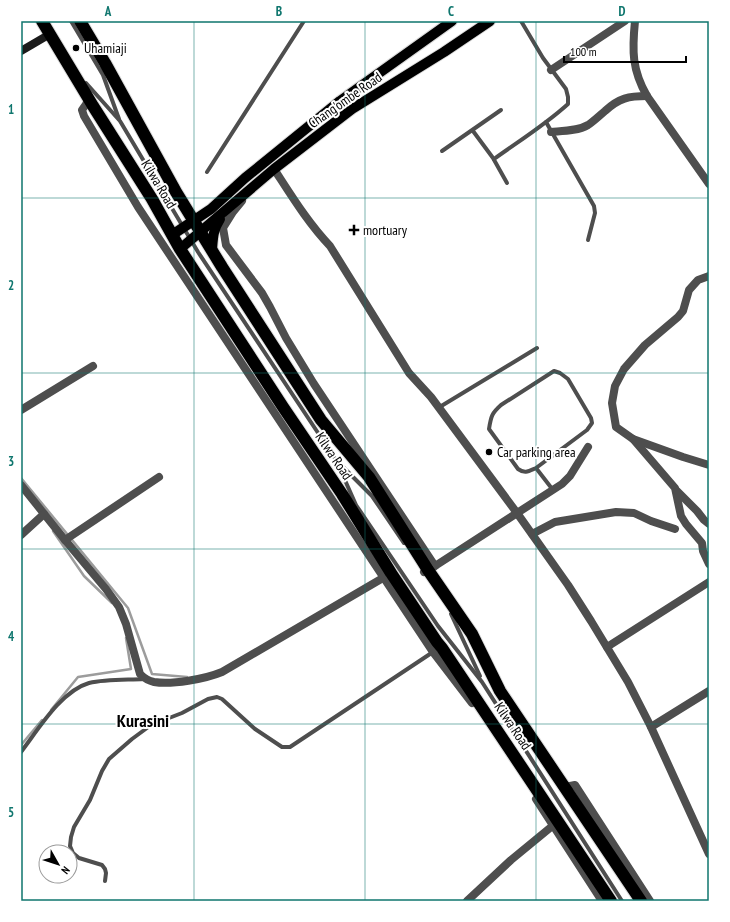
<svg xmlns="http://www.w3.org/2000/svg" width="730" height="922" font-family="'PT Sans Narrow',sans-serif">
	<rect width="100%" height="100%" fill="#fff"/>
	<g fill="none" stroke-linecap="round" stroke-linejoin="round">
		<g stroke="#9c9c9c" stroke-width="2.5">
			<polyline points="21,478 128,608 152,674 187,677"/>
			<polyline points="53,531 84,576 112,603"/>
			<polyline points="51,710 78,677 131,669 126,638"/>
			<polyline points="21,745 42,720"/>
		</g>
		<g stroke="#dbdbdb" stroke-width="12">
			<g id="primary">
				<polyline points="172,235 211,209 245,178 340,101 452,21"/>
				<polyline points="180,249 274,169 352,109 444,52 490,21"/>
				<path d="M212,250C213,237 213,230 220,219"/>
			</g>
		</g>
		<g stroke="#dbdbdb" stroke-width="14">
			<g id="highway">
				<polyline points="42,21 93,106 152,199 180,249 283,407 342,494 391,573 437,642 442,648 611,901"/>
				<polyline points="80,21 105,63 176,192 222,267 321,420 369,477 428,570 472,634 500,691 641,901"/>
			</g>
		</g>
		<g stroke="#4e4e4e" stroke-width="4">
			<polyline points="71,21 103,75 119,119"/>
			<polyline points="86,83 120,121 198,252 336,460 356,505 438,626 482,682 622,901"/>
			<polyline points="546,122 594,206 595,213 588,240"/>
			<polyline points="473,131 493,158 507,183"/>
			<polyline points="442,151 501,110"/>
			<path d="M494,159C519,141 545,125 568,104V97L566,89L543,58L521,21"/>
			<polyline points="207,172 304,21"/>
			<polyline points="438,408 537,348"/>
			<polyline points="338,462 372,496 404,543"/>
			<path d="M536,468L587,430L592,423L591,418L568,379L560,373L554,371L501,405C492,413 491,416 489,429L518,469C525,474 529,471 536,468L553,490"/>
			<polyline points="451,614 480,676"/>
			<path d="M21,752C38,730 61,691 89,683C106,679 126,680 144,679"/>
			<polyline points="105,881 106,873 105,869 102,865 79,858 73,853 70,846 71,837 74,827 90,800 102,771 109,759 132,739 151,725 182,713 208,699 217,697 222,699 255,729 282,747 290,747 433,652"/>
		</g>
		<g stroke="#4e4e4e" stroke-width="8">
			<path d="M635,21C632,51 632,70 647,96L709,184"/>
			<polyline points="551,70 625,21"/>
			<polyline points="89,100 82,110 84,116 138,207 433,652 472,703"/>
			<path d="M551,132C562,131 578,131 588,125C594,121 599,116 605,111C619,98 629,96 647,96"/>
			<path d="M274,169C291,195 308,223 330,246L409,373L431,397L517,513L568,585L591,621L628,682L651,727L709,854"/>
			<polyline points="242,201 233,212 223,228 226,245 262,293 270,307 286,338 314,384 435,566 424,572"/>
			<polyline points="709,276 698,280 689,290 683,311 678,317 645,345 624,369 615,386 612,403 616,427 633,439 683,457 709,465"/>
			<polyline points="21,410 93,366"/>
			<polyline points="633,439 675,488 681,516 686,524 702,543 703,551 709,564"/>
			<path d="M21,485L65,540L106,589L119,607L126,624L140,674C144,678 149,681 154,682C172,685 205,679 222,672L388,575"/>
			<polyline points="677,491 697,511 704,520 709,524"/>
			<polyline points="532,534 555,522 616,512 634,513 651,521 675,529"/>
			<polyline points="21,535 44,514"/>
			<polyline points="65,540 159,477"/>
			<polyline points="435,566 562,484 570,476 588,447"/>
			<polyline points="607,647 709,582"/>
			<polyline points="651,727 709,691"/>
			<polyline points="565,787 575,785 650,901"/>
			<polyline points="536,799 602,901"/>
			<polyline points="467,901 511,860 556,823"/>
		</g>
		<polyline stroke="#1b1b1b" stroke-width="8" points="21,51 50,34"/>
		<use href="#primary" stroke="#000" stroke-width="10"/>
		<use href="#highway" stroke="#000" stroke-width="12"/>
	</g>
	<path fill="none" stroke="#0f766e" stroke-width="1" stroke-opacity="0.55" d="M194,21V901M365,21V901M536,21V901M21,198H709M21,373H709M21,549H709M21,724H709"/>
	<g fill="#000" stroke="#fff" stroke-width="1.5">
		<circle cx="76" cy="48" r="4"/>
		<path d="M352 224h4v4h4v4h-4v4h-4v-4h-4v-4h4z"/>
		<circle cx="489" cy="452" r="4"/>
	</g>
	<g text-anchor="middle" stroke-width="4" stroke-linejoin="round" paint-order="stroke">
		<g font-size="14" fill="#000" stroke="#fff" text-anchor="start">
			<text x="84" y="53">Uhamiaji</text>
			<text x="363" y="235">mortuary</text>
			<text x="497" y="457">Car parking area</text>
		</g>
		<g font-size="14" fill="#000" stroke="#fff">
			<text transform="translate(345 100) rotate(-35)" y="5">Chang'ombe Road</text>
			<text transform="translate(159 184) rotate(59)" y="5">Kilwa Road</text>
			<text transform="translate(334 456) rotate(56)" y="5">Kilwa Road</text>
			<text transform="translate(513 726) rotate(56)" y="5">Kilwa Road</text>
		</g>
		<g font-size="18" font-weight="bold" fill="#000" stroke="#fff">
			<text x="143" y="727">Kurasini</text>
		</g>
	</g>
	<rect width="730" height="922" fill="none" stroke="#ffffff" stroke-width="44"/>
	<g transform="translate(58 864) rotate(129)"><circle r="19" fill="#ffffff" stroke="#999999"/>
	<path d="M0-3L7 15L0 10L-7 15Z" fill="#000000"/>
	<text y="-6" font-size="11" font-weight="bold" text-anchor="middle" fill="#000000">N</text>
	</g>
	<path d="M564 56v6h122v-6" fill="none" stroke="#000000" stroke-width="2"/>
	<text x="570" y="56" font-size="12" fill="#000000" stroke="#ffffff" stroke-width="3" paint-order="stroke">100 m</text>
	<rect x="22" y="22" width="686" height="878" fill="none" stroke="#0f766e" stroke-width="1.5"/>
	<g font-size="13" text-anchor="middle" font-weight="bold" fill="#0f766e">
		<text x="108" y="16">A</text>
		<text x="279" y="16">B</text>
		<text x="451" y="16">C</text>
		<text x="622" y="16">D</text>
		<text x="11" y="114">1</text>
		<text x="11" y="290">2</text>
		<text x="11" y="466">3</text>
		<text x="11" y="641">4</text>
		<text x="11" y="817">5</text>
	</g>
</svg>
